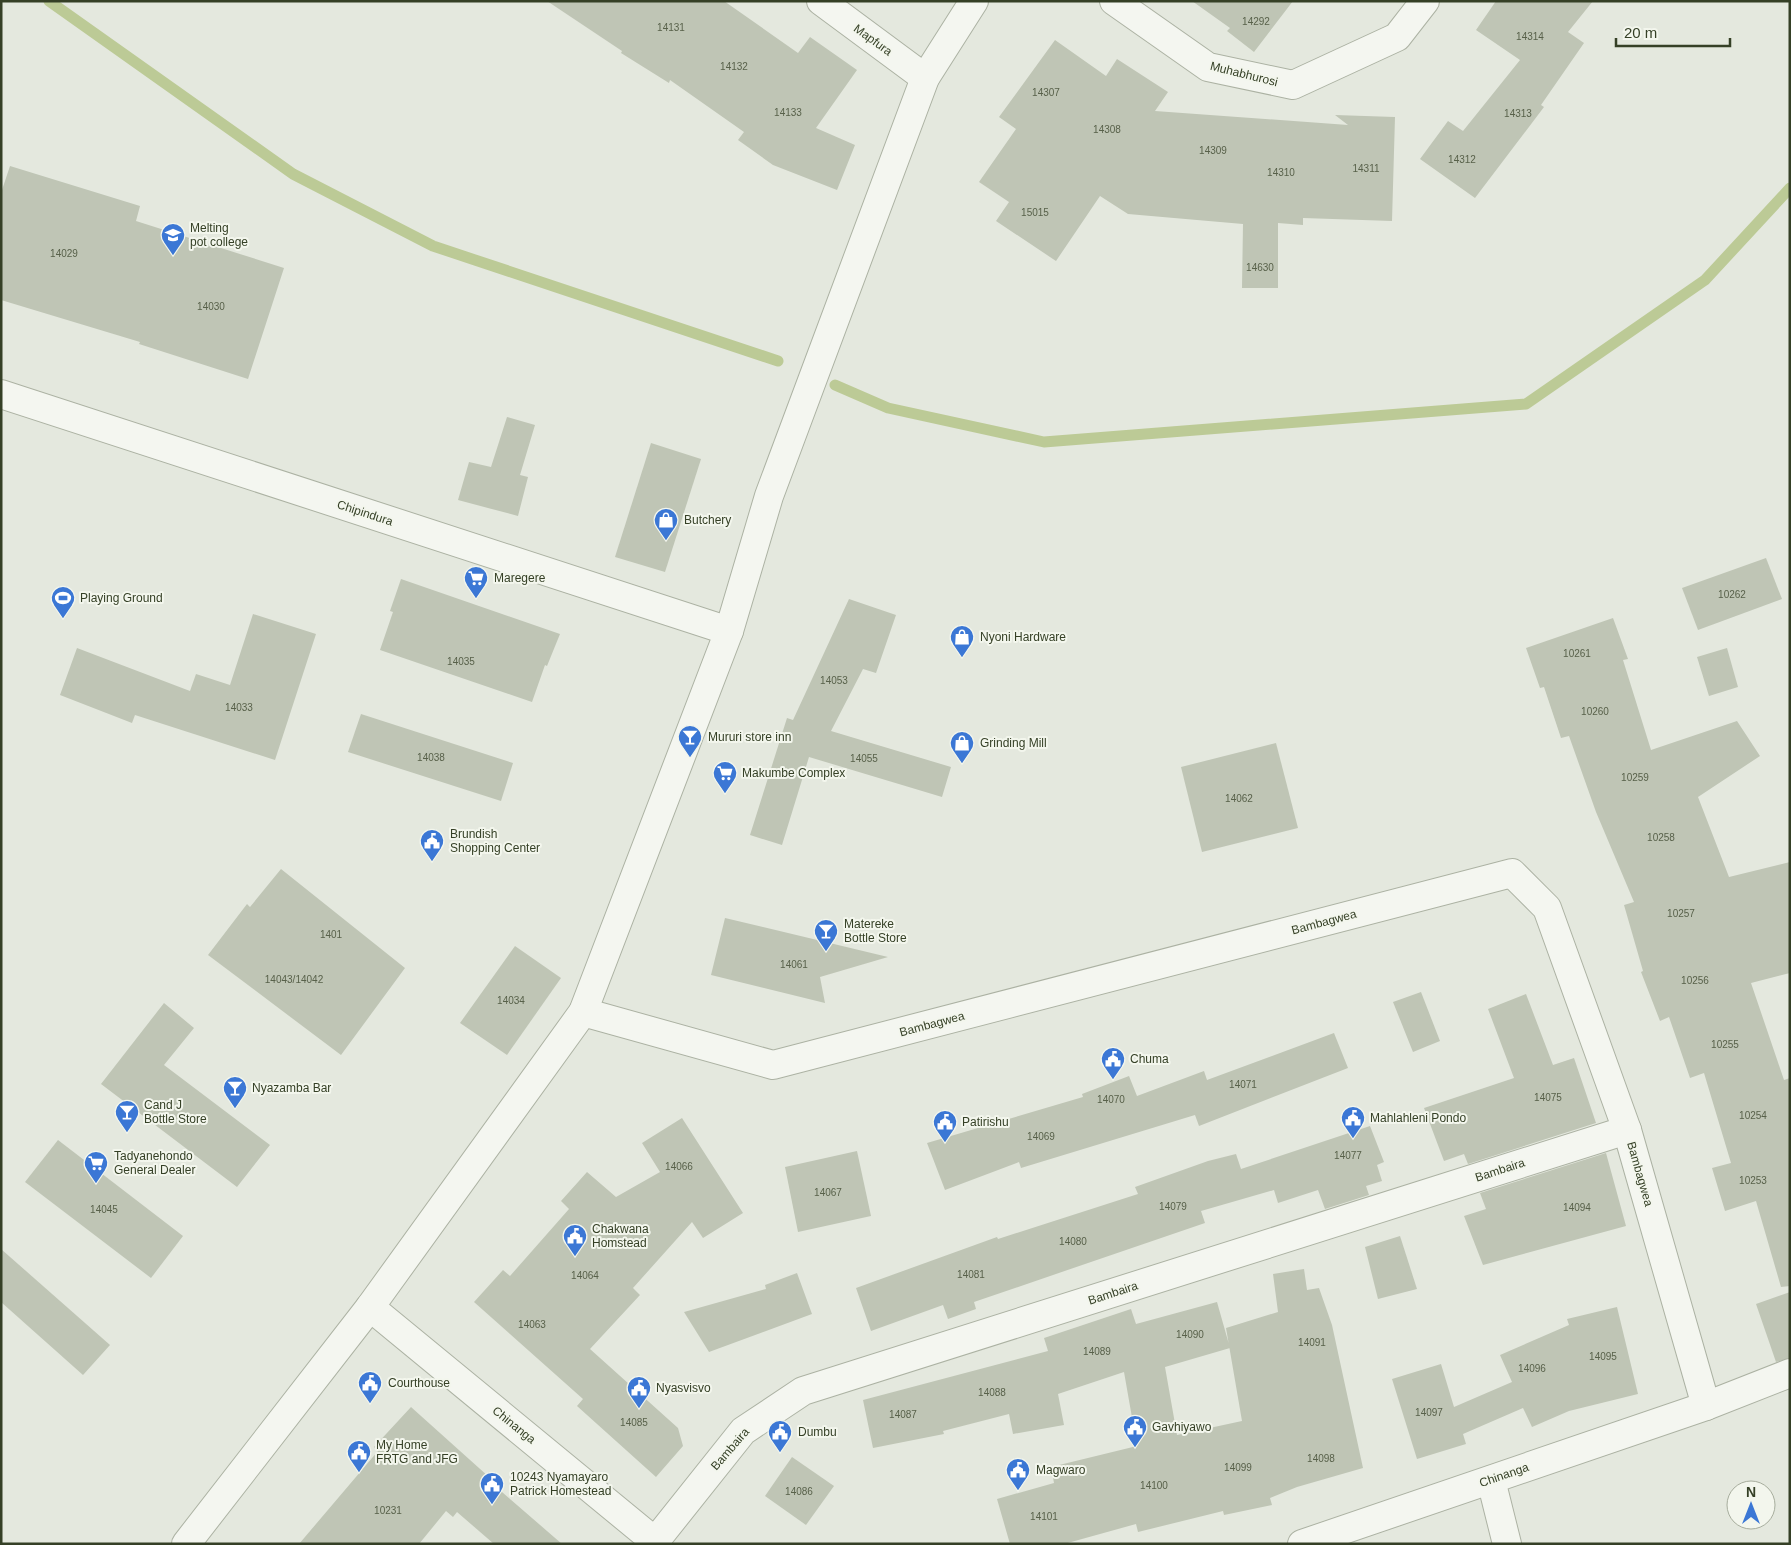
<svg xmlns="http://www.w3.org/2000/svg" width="1791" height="1545" font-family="Arial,sans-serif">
	<rect width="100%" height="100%" fill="#e4e8de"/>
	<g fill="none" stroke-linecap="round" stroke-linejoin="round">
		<g stroke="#bcca96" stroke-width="11">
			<polyline points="49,1 293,174 433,246 778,361"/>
			<polyline points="835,385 888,408 1044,442 1526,404 1705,280 1790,188"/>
		</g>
	</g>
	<g fill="#bfc5b5">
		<polygon points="547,1 724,1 798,53 810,37 857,70 816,128 855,145 837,190 773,165 738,140 744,132 670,80 669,83 621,53 622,51"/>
		<polygon points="1192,1 1293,1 1254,52 1227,31 1230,28"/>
		<polygon points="1496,1 1593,1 1568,32 1584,43 1541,105 1544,107 1475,198 1420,159 1448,121 1463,131 1520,60 1476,30"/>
		<polygon points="1055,40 1106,76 1117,59 1168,92 1155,111 1348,125 1335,115 1395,117 1392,221 1303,218 1303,225 1278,223 1278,288 1242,288 1243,224 1128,214 1100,196 1056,261 996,221 1009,202 979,182 1016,129 999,117"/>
		<polygon points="10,166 140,206 136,221 284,268 248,379 139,344 140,342 1,300 1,193"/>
		<polygon points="507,417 535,425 520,475 528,477 518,516 458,500 469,462 491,467"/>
		<polygon points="651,443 701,459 665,572 615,557"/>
		<polygon points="1766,558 1782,599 1698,630 1682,588"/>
		<polygon points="401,579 560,634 547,666 545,665 532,702 380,650 393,612 390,611"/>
		<polygon points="849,599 896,615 876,673 863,669 831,731 951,767 942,797 809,757 782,845 750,835 787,718 793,720"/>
		<polygon points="253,614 316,634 275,760 135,715 132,723 60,695 77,648 190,691 196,674 230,685"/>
		<polygon points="1613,618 1628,659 1623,660 1651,750 1737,721 1760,756 1698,797 1729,877 1790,862 1790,973 1751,983 1784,1080 1790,1078 1790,1286 1781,1287 1756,1201 1725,1211 1712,1168 1731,1163 1704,1073 1690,1078 1669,1017 1660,1021 1641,972 1643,971 1624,905 1634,902 1596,812 1569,736 1561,738 1544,687 1540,688 1526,648"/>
		<polygon points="1727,648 1738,687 1709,696 1697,657"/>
		<polygon points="361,714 513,763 501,801 348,752"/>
		<polygon points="1276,743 1298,828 1202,852 1181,767"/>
		<polygon points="281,869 405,968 341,1055 208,955 247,904 250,907"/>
		<polygon points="725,918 888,957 820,977 825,1003 711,975"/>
		<polygon points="515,946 561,978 507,1055 460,1023"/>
		<polygon points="1421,992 1440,1041 1413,1052 1393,1002"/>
		<polygon points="1526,994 1553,1065 1574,1058 1596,1123 1468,1164 1464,1154 1444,1161 1424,1108 1514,1078 1488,1009"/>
		<polygon points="164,1003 194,1028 164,1065 270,1145 237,1187 101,1084"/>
		<polygon points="1334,1033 1348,1068 1199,1126 1195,1115 1021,1168 1019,1162 945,1190 927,1143 1083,1097 1082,1094 1129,1076 1137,1096 1204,1071 1207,1080"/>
		<polygon points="682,1118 743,1213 703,1238 692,1222 633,1288 640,1295 590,1349 678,1428 683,1446 656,1477 577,1406 583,1399 474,1302 503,1270 510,1276 569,1209 561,1201 587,1172 616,1197 660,1172 642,1143"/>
		<polygon points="1370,1126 1384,1162 1377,1165 1382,1181 1366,1186 1369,1195 1325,1209 1318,1190 1278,1203 1274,1190 1201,1211 1205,1223 974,1302 976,1309 948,1319 943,1305 871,1331 856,1288 997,1237 998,1239 1138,1194 1135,1187 1208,1161 1236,1154 1241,1169"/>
		<polygon points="58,1140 183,1236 151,1278 25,1182"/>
		<polygon points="857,1151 871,1216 798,1232 785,1167"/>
		<polygon points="1606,1153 1626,1226 1483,1265 1464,1216 1486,1209 1480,1193"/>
		<polygon points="1400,1236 1417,1289 1378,1299 1365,1247"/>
		<polygon points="1,1249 110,1345 83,1375 1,1302"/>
		<polygon points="1304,1269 1307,1290 1319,1288 1332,1325 1363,1468 1297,1487 1270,1498 1272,1505 1224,1515 1223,1511 1138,1532 1136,1524 1064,1544 1010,1544 997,1499 1054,1483 1051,1467 1137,1446 1124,1372 1058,1394 1064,1425 1013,1434 1009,1414 943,1431 944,1434 873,1448 863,1400 1048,1351 1044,1338 1131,1309 1136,1324 1217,1302 1230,1348 1165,1367 1177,1435 1242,1421 1226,1328 1278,1312 1273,1274"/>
		<polygon points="797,1273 812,1314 709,1352 684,1312 766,1289 765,1285"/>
		<polygon points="1790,1292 1790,1358 1776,1362 1756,1304"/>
		<polygon points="1617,1307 1638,1394 1569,1411 1532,1427 1523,1408 1463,1434 1466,1444 1417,1459 1392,1379 1441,1364 1454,1407 1512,1382 1500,1355 1569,1325 1567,1319"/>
		<polygon points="411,1407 489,1477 487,1479 562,1544 494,1544 457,1512 453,1517 446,1511 419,1544 299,1544 378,1451 374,1447"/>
		<polygon points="792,1457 834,1486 806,1525 765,1496"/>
	</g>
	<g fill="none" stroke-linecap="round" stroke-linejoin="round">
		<g stroke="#acb2a3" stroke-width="30">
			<g id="minor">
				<polyline points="821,1 925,78"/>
				<polyline points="1114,1 1208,67 1293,85 1397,37 1425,1"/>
				<polyline points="1,394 729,631"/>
				<polyline points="583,1012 773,1065 1512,873 1547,908 1627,1130 1706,1406"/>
				<polyline points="370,1307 658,1544"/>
				<polyline points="1491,1480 1507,1544"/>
				<polyline points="186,1544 370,1307 583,1012 729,631 769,496 925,78 974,1"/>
				<polyline points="653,1544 743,1431 803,1391 1627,1130"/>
				<polyline points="1302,1544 1706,1406 1790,1373"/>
			</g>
		</g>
		<use href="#minor" stroke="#f4f6f0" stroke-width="28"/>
	</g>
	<defs>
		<g id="school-pin" transform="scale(1.25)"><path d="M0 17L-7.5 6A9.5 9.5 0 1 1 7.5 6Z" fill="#3b77d5" stroke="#f3f6ed"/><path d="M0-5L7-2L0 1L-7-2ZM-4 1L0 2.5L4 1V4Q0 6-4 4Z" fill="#fff"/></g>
		<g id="shop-pin" transform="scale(1.25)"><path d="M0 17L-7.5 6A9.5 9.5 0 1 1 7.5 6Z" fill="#3b77d5" stroke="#f3f6ed"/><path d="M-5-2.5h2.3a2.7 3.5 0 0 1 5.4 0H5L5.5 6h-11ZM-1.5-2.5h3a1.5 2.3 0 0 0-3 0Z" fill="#fff"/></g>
		<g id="supermarket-pin" transform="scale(1.25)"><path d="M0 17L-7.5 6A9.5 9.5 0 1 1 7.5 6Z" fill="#3b77d5" stroke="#f3f6ed"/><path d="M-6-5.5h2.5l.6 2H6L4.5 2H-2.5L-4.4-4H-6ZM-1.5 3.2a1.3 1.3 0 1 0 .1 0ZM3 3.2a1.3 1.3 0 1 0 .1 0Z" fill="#fff"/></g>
		<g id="stadium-pin" transform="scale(1.25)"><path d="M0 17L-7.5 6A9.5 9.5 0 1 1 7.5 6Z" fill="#3b77d5" stroke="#f3f6ed"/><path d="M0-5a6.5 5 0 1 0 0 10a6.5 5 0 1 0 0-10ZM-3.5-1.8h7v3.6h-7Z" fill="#fff"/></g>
		<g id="bar-pin" transform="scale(1.25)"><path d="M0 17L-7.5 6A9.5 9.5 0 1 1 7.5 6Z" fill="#3b77d5" stroke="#f3f6ed"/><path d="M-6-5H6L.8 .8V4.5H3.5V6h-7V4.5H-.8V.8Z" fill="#fff"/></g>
		<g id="civic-pin" transform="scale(1.25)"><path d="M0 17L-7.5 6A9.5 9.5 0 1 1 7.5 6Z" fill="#3b77d5" stroke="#f3f6ed"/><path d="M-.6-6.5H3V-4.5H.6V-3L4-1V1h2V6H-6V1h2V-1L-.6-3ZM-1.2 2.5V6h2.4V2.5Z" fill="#fff"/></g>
	</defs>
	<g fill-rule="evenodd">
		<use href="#school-pin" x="173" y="235"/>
		<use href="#shop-pin" x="666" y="520"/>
		<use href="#supermarket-pin" x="476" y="578"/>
		<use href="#stadium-pin" x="63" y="598"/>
		<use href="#shop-pin" x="962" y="637"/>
		<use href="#bar-pin" x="690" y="737"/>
		<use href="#shop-pin" x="962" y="743"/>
		<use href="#supermarket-pin" x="725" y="773"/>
		<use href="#civic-pin" x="432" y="841"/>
		<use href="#bar-pin" x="826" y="931"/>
		<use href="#civic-pin" x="1113" y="1059"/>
		<use href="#bar-pin" x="235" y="1088"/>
		<use href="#bar-pin" x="127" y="1112"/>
		<use href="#civic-pin" x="1353" y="1118"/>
		<use href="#civic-pin" x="945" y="1122"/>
		<use href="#supermarket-pin" x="96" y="1163"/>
		<use href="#civic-pin" x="575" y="1236"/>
		<use href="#civic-pin" x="370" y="1383"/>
		<use href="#civic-pin" x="639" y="1388"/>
		<use href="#civic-pin" x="1135" y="1427"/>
		<use href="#civic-pin" x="780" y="1432"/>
		<use href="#civic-pin" x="359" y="1452"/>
		<use href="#civic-pin" x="1018" y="1470"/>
		<use href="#civic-pin" x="492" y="1484"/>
	</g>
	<g text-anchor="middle" stroke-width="4" stroke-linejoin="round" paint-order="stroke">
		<g font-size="10" fill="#58614a">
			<text x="1256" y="25">14292</text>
			<text x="671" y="31">14131</text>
			<text x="1530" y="40">14314</text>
			<text x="734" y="70">14132</text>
			<text x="1046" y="96">14307</text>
			<text x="788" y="116">14133</text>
			<text x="1518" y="117">14313</text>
			<text x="1107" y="133">14308</text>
			<text x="1213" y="154">14309</text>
			<text x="1462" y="163">14312</text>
			<text x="1366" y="172">14311</text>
			<text x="1281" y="176">14310</text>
			<text x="1035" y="216">15015</text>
			<text x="64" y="257">14029</text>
			<text x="1260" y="271">14630</text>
			<text x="211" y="310">14030</text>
			<text x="1732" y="598">10262</text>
			<text x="1577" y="657">10261</text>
			<text x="461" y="665">14035</text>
			<text x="834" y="684">14053</text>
			<text x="239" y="711">14033</text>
			<text x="1595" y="715">10260</text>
			<text x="431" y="761">14038</text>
			<text x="864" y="762">14055</text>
			<text x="1635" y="781">10259</text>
			<text x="1239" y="802">14062</text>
			<text x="1661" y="841">10258</text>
			<text x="1681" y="917">10257</text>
			<text x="331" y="938">1401</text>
			<text x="794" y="968">14061</text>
			<text x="294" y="983">14043/14042</text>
			<text x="1695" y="984">10256</text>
			<text x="511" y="1004">14034</text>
			<text x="1725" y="1048">10255</text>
			<text x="1243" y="1088">14071</text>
			<text x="1548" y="1101">14075</text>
			<text x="1111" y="1103">14070</text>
			<text x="1753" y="1119">10254</text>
			<text x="1041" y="1140">14069</text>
			<text x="1348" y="1159">14077</text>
			<text x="679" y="1170">14066</text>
			<text x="1753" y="1184">10253</text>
			<text x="828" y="1196">14067</text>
			<text x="1173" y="1210">14079</text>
			<text x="1577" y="1211">14094</text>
			<text x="104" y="1213">14045</text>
			<text x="1073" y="1245">14080</text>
			<text x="971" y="1278">14081</text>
			<text x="585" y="1279">14064</text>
			<text x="532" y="1328">14063</text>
			<text x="1190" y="1338">14090</text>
			<text x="1312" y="1346">14091</text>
			<text x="1097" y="1355">14089</text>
			<text x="1603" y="1360">14095</text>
			<text x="1532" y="1372">14096</text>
			<text x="992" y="1396">14088</text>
			<text x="1429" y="1416">14097</text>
			<text x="903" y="1418">14087</text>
			<text x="634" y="1426">14085</text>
			<text x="1321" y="1462">14098</text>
			<text x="1238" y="1471">14099</text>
			<text x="1154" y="1489">14100</text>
			<text x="799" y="1495">14086</text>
			<text x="388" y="1514">10231</text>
			<text x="1044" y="1520">14101</text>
		</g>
		<g font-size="12" fill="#354026" stroke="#f3f6ed">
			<text transform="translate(873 40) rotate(36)" y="4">Mapfura</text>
			<text transform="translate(1244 74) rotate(14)" y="4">Muhabhurosi</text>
			<text transform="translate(365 513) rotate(18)" y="4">Chipindura</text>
			<text transform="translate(1324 922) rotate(-15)" y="4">Bambagwea</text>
			<text transform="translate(932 1024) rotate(-15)" y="4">Bambagwea</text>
			<text transform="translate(1500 1170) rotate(-18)" y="4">Bambaira</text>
			<text transform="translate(1640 1174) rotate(74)" y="4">Bambagwea</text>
			<text transform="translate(1113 1293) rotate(-18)" y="4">Bambaira</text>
			<text transform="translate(514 1425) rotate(39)" y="4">Chinanga</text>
			<text transform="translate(730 1449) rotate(-49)" y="4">Bambaira</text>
			<text transform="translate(1504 1475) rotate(-19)" y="4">Chinanga</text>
		</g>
		<g font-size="12" fill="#354026" stroke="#f3f6ed" text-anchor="start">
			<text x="190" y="232">Melting<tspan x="190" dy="14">pot college</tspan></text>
			<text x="684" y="524">Butchery</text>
			<text x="494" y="582">Maregere</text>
			<text x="80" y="602">Playing Ground</text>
			<text x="980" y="641">Nyoni Hardware</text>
			<text x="708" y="741">Mururi store inn</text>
			<text x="980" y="747">Grinding Mill</text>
			<text x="742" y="777">Makumbe Complex</text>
			<text x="450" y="838">Brundish<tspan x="450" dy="14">Shopping Center</tspan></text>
			<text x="844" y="928">Matereke<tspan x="844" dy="14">Bottle Store</tspan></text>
			<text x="1130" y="1063">Chuma</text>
			<text x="252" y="1092">Nyazamba Bar</text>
			<text x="144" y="1109">Cand J<tspan x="144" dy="14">Bottle Store</tspan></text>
			<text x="1370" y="1122">Mahlahleni Pondo</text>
			<text x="962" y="1126">Patirishu</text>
			<text x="114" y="1160">Tadyanehondo<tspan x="114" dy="14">General Dealer</tspan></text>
			<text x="592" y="1233">Chakwana<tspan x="592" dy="14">Homstead</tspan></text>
			<text x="388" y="1387">Courthouse</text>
			<text x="656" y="1392">Nyasvisvo</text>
			<text x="1152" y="1431">Gavhiyawo</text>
			<text x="798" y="1436">Dumbu</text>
			<text x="376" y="1449">My Home<tspan x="376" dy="14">FRTG and JFG</tspan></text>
			<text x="1036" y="1474">Magwaro</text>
			<text x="510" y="1481">10243 Nyamayaro<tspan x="510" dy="14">Patrick Homestead</tspan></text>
		</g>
	</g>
	<rect width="1791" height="1545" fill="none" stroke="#354026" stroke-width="5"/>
	<g transform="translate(1751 1505)"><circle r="24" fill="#f3f6ed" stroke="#a7ad9d"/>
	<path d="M0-4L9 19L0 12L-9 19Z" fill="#3b77d5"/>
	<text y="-8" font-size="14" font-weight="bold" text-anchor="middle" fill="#354026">N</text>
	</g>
	<path d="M1616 38v8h114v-8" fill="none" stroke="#354026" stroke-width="2.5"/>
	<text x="1624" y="38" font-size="15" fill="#354026" stroke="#f3f6ed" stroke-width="4" paint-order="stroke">20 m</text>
</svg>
